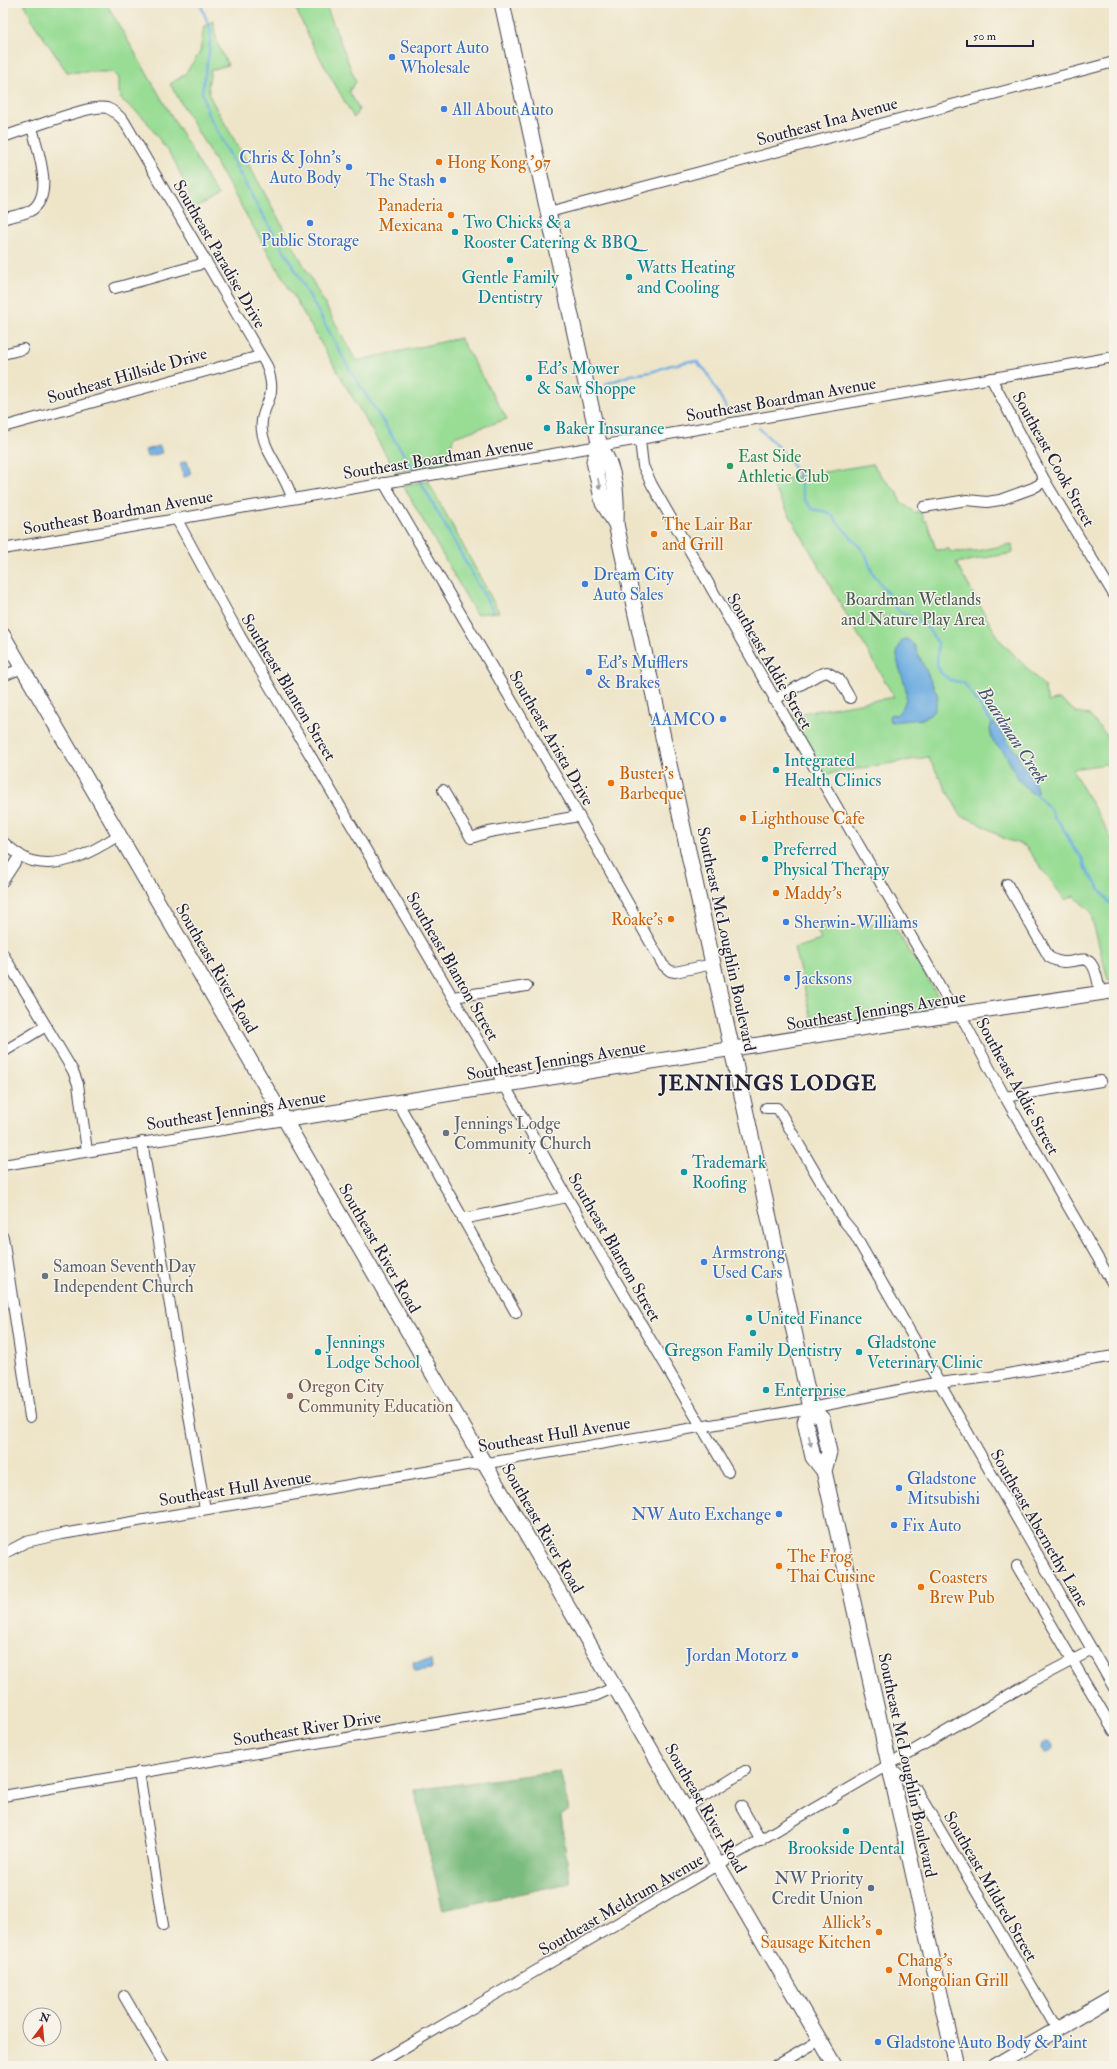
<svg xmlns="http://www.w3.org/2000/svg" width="1117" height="2069" font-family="'IM FELL Double Pica',serif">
	<rect width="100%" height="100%" fill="#f7f3e8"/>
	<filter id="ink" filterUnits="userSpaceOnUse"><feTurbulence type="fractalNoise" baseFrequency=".025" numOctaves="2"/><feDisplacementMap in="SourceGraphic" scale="8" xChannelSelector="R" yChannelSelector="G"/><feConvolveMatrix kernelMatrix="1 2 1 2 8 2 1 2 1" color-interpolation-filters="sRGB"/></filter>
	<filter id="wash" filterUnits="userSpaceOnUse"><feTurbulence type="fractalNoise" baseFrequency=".012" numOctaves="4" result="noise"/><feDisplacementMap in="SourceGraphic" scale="16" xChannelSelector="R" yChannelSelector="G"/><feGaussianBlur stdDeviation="0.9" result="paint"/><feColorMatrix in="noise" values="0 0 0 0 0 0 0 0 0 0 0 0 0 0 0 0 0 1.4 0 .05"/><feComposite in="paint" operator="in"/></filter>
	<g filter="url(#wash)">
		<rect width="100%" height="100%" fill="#eee5c9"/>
		<g fill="#99dd95" stroke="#5e8068">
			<polygon points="24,3 106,3 218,196 187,213 184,208 190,196 175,162 145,119 121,99 118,92 118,78 112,72 67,72 33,22"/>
			<polygon points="317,3 325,3 356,82 349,91 359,109 354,118 310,40 296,9"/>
			<polygon points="213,21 217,43 228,65 211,70 208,86 211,99 259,183 356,361 460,338 507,419 454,437 447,456 449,464 396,472 170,84 185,74 200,52 204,26"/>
			<path d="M873,464L881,476L898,493L900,501L914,512H921L924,520L927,522L936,550L949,549L951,552L976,551L1012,544L1013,553L956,563L998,638L1044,686L1048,702L1059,699L1077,713L1089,715L1114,744V763L1072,769L1114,843V979L1108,980L1090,911L1074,896L1065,900L1026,847C1018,842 1010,842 1003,838C989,830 977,820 961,816L928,757L826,774L791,715L894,697L770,481Z"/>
			<polygon points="428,481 499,612 476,614 403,485"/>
			<polygon points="814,923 842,926 892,924 946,1008 814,1027 794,948 821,940"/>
		</g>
		<polygon fill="#7abc7e" stroke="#4e6f5c" points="560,1771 569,1810 561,1816 570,1883 443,1910 414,1790"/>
		<g fill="#6eade1" stroke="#48688e">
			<polygon points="160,446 162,453 147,457 145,450"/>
			<polygon points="187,461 191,475 184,477 180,463"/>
			<path d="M905,639L909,640L914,645L938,696L935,709L930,715L922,719L890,722L889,717L891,714L896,715C918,695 898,678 897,655C897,650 900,645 902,640Z"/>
			<path d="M992,722C1001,727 1008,746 1019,754V760L1034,780L1038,793H1031L1019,780L1004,752L993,742L990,730Z"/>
			<polygon points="431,1660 432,1669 414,1671 413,1662"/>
			<circle cx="1047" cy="1747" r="6"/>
		</g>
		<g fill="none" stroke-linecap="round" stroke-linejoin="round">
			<g stroke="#6eade1" stroke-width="2.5">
				<polyline points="200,3 211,31 209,53 202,91 207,112 255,202 291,262 350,370 417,475"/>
				<polyline points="606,384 631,375 651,372 668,366 691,361 697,362 706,371 728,411"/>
				<polyline points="759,428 781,450 798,473 804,499 812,509 827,512 833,516 837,522 860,547 866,555 872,572 887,593 891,602 899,611 924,623 938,643 937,666 942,674 950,680 964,683 992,723"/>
				<polyline points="419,479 493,611"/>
				<polyline points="1034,792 1052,811 1054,818 1061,824 1073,847 1083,859 1085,868 1114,909"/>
			</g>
		</g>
	</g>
	<g filter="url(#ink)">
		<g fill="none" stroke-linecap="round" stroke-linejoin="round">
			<g stroke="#413f50" stroke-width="12">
				<g id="street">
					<path d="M32,127C48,122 93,104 107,108C115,111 119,116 124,121L267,366C270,376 273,386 270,396C266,409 260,417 262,431C265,454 286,475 292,498"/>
					<path d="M3,137L32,127C37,150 56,196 30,211C22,215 11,216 3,219"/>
					<polyline points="549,212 1114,62"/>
					<polyline points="115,288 198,265 205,261"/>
					<polyline points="3,354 23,349"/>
					<polyline points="991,378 1045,481 1114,595"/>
					<polyline points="3,427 260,356"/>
					<polyline points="640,440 643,466 652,485 953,1009 965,1023 1005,1097 1114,1286"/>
					<polyline points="384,483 567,795 663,965 670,971 675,972 713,964"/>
					<polyline points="924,507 967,500 987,502 1000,500 1033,488 1045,481"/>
					<polyline points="176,518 240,636 505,1086 567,1197 728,1472"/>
					<polyline points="3,549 1114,357"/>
					<polyline points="3,676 22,668"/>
					<polyline points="774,700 818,675 827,672 839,679 850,698"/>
					<polyline points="443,790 471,838 489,832 579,816"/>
					<path d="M3,842C12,849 21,858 32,861C63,869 94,851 119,835"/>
					<polyline points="3,881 20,855"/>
					<path d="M1007,884L1049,957C1077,975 1091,934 1100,993"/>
					<polyline points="3,954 73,1071 78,1084 87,1151"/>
					<polyline points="453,997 527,986"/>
					<polyline points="3,1052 46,1026"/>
					<polyline points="1005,1097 1101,1081"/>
					<polyline points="398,1103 516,1313"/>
					<polyline points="766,1108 777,1108 780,1112 843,1220 853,1232 1114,1688"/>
					<polyline points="142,1142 205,1509"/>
					<polyline points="3,1165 285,1120"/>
					<polyline points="463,1219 567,1197"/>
					<polyline points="3,1237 30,1417"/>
					<polyline points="3,1554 26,1542 62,1534 472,1464 494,1462 811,1408 929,1384 990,1377 1114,1356"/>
					<polyline points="1017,1566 1114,1731"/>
					<polyline points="889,1766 916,1789 1057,2029"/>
					<polyline points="139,1772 163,1925"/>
					<polyline points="3,1796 595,1696 615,1687"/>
					<polyline points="741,1806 761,1841"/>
					<polyline points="685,1808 745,1771"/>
					<polyline points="124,1996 165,2066"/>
					<polyline points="373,2066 1029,1683 1092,1650"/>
					<polyline points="776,2066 820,2040"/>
				</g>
			</g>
			<g stroke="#413f50" stroke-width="16">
				<g id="secondary">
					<polyline points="3,635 835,2066"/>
					<polyline points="285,1120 843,1031 1114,991"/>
					<polyline points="994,2066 1114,1996"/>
				</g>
			</g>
			<g stroke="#413f50" stroke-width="17">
				<g id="primary">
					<path d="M502,3L600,447C616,468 617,498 616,524L811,1408L822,1419L829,1452L824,1471L956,2066"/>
					<polyline points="600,447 594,461 603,503 616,524"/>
					<polyline points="811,1408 805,1422 813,1457 824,1471"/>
				</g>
			</g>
			<use href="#street" stroke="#fff" stroke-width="10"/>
			<use href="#secondary" stroke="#fff" stroke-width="14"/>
			<use href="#primary" stroke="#fff" stroke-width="15"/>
		</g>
		<defs><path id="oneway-solid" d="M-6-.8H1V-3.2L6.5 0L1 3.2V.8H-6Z"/></defs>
		<g fill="#9c9ca7">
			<use href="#oneway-solid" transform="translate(599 484) rotate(78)"/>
			<use href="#oneway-solid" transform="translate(810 1441) rotate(78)"/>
		</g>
	</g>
	<g fill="#3f7fe0" stroke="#f7f3e8" stroke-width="1.5">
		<circle cx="392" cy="57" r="4"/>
		<circle cx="444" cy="109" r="4"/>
		<circle cx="349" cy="167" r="4"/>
		<circle cx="443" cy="180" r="4"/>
		<circle cx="310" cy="223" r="4"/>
		<circle cx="585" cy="584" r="4"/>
		<circle cx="589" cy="672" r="4"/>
		<circle cx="723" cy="719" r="4"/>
		<circle cx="786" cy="922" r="4"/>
		<circle cx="787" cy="978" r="4"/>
		<circle cx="704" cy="1262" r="4"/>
		<circle cx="899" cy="1488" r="4"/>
		<circle cx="779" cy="1514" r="4"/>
		<circle cx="894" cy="1525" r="4"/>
		<circle cx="795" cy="1655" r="4"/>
		<circle cx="878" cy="2042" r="4"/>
	</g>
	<g fill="#e8710a" stroke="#f7f3e8" stroke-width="1.5">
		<circle cx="439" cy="162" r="4"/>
		<circle cx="451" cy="215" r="4"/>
		<circle cx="654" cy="534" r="4"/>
		<circle cx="611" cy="783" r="4"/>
		<circle cx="743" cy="818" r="4"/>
		<circle cx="776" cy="893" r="4"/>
		<circle cx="671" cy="919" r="4"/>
		<circle cx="779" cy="1566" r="4"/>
		<circle cx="921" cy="1587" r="4"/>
		<circle cx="879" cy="1932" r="4"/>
		<circle cx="889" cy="1970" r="4"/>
	</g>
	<g fill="#0f9aa8" stroke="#f7f3e8" stroke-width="1.5">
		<circle cx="455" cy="232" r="4"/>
		<circle cx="510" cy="260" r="4"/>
		<circle cx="629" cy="277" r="4"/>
		<circle cx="529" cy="378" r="4"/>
		<circle cx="547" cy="428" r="4"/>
		<circle cx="776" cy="770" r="4"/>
		<circle cx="765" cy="859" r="4"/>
		<circle cx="684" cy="1172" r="4"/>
		<circle cx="749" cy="1318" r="4"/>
		<circle cx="753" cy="1333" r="4"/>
		<circle cx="318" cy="1352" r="4"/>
		<circle cx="859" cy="1352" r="4"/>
		<circle cx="766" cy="1390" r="4"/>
		<circle cx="846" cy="1831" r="4"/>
	</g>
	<circle fill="#2e9e5b" stroke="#f7f3e8" stroke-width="1.5" cx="730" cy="466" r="4"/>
	<g fill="#6b7280" stroke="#f7f3e8" stroke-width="1.5">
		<circle cx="446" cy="1133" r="4"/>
		<circle cx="45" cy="1276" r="4"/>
	</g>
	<circle fill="#8d6e63" stroke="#f7f3e8" stroke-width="1.5" cx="290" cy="1396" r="4"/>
	<circle fill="#5c6f8a" stroke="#f7f3e8" stroke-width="1.5" cx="871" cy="1888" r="4"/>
	<g text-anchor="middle" stroke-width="3" stroke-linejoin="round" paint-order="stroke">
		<g font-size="17" fill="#366cbe" stroke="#f7f3e8" text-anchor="start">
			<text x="400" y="53">Seaport Auto<tspan x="400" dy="20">Wholesale</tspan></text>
			<text x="452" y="115">All About Auto</text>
			<text x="341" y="163" text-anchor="end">Chris &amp; John's<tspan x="341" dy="20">Auto Body</tspan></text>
			<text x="435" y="186" text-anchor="end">The Stash</text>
			<text x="310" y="246" text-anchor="middle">Public Storage</text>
			<text x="593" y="580">Dream City<tspan x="593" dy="20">Auto Sales</tspan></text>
			<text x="597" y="668">Ed's Mufflers<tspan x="597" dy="20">&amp; Brakes</tspan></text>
			<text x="715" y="725" text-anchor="end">AAMCO</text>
			<text x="794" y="928">Sherwin-Williams</text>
			<text x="795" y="984">Jacksons</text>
			<text x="712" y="1258">Armstrong<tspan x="712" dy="20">Used Cars</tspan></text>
			<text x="907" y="1484">Gladstone<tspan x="907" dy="20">Mitsubishi</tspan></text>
			<text x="771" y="1520" text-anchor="end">NW Auto Exchange</text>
			<text x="902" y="1531">Fix Auto</text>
			<text x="787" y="1661" text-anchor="end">Jordan Motorz</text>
			<text x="886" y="2048">Gladstone Auto Body &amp; Paint</text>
		</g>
		<g font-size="17" fill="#22223b" stroke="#f7f3e8">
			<text transform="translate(827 121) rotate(-15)" y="6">Southeast Ina Avenue</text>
			<text transform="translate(220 254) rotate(60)" y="6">Southeast Paradise Drive</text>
			<text transform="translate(127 375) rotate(-16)" y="6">Southeast Hillside Drive</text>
			<text transform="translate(781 399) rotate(-10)" y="6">Southeast Boardman Avenue</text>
			<text transform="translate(438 458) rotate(-9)" y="6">Southeast Boardman Avenue</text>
			<text transform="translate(1054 459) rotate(61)" y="6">Southeast Cook Street</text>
			<text transform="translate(118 512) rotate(-10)" y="6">Southeast Boardman Avenue</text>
			<text transform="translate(770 661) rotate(60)" y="6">Southeast Addie Street</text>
			<text transform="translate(289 687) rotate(59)" y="6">Southeast Blanton Street</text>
			<text transform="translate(552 738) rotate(60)" y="6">Southeast Arista Drive</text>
			<text transform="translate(727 939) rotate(78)" y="6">Southeast McLoughlin Boulevard</text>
			<text transform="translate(453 966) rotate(60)" y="6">Southeast Blanton Street</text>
			<text transform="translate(217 968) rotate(60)" y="6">Southeast River Road</text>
			<text transform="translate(876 1010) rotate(-9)" y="6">Southeast Jennings Avenue</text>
			<text transform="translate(556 1060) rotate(-9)" y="6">Southeast Jennings Avenue</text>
			<text transform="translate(1018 1086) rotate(61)" y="6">Southeast Addie Street</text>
			<text transform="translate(236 1110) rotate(-9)" y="6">Southeast Jennings Avenue</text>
			<text transform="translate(615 1247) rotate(60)" y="6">Southeast Blanton Street</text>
			<text transform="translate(380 1248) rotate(60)" y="6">Southeast River Road</text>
			<text transform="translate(554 1434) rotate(-9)" y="6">Southeast Hull Avenue</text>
			<text transform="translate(235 1488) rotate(-9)" y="6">Southeast Hull Avenue</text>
			<text transform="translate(543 1528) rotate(60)" y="6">Southeast River Road</text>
			<text transform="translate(1040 1528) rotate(60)" y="6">Southeast Abernethy Lane</text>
			<text transform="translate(307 1728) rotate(-9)" y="6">Southeast River Drive</text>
			<text transform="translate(908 1765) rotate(78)" y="6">Southeast McLoughlin Boulevard</text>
			<text transform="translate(706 1808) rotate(60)" y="6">Southeast River Road</text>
			<text transform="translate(991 1886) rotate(60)" y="6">Southeast Mildred Street</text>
			<text transform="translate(621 1904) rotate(-30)" y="6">Southeast Meldrum Avenue</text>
		</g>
		<g font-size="17" fill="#c56008" stroke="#f7f3e8" text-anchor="start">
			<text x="447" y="168">Hong Kong '97</text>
			<text x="443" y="211" text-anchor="end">Panaderia<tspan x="443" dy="20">Mexicana</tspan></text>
			<text x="662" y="530">The Lair Bar<tspan x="662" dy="20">and Grill</tspan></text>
			<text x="619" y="779">Buster's<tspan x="619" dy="20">Barbeque</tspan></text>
			<text x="751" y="824">Lighthouse Cafe</text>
			<text x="784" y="899">Maddy's</text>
			<text x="663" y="925" text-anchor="end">Roake's</text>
			<text x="787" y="1562">The Frog<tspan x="787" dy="20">Thai Cuisine</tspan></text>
			<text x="929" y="1583">Coasters<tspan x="929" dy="20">Brew Pub</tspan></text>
			<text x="871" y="1928" text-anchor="end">Allick's<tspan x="871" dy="20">Sausage Kitchen</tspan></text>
			<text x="897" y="1966">Chang's<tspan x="897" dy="20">Mongolian Grill</tspan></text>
		</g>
		<g font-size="17" fill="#0d838f" stroke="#f7f3e8" text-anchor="start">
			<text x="463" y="228">Two Chicks &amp; a<tspan x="463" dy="20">Rooster Catering &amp; BBQ</tspan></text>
			<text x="637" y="273">Watts Heating<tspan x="637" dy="20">and Cooling</tspan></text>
			<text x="510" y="283" text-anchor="middle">Gentle Family<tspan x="510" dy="20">Dentistry</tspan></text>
			<text x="537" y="374">Ed's Mower<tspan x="537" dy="20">&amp; Saw Shoppe</tspan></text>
			<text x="555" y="434">Baker Insurance</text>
			<text x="784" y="766">Integrated<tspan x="784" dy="20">Health Clinics</tspan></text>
			<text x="773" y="855">Preferred<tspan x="773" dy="20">Physical Therapy</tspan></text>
			<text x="692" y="1168">Trademark<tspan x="692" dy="20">Roofing</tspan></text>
			<text x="757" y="1324">United Finance</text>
			<text x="326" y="1348">Jennings<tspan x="326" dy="20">Lodge School</tspan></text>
			<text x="867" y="1348">Gladstone<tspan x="867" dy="20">Veterinary Clinic</tspan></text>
			<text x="753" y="1356" text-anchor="middle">Gregson Family Dentistry</text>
			<text x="774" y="1396">Enterprise</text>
			<text x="846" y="1854" text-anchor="middle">Brookside Dental</text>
		</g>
		<g font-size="17" fill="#27864d" stroke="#f7f3e8" text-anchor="start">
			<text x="738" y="462">East Side<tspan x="738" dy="20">Athletic Club</tspan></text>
		</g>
		<g font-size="17" fill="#465a56" stroke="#f7f3e8">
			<text x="913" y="605">Boardman Wetlands<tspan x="913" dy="20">and Nature Play Area</tspan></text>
		</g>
		<g font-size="17" fill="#5b616d" stroke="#f7f3e8" text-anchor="start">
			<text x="454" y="1129">Jennings Lodge<tspan x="454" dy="20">Community Church</tspan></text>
			<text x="53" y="1272">Samoan Seventh Day<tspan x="53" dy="20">Independent Church</tspan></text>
		</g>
		<g font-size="17" fill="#785e54" stroke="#f7f3e8" text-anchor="start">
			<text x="298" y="1392">Oregon City<tspan x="298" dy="20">Community Education</tspan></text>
		</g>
		<g font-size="17" fill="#4e5e75" stroke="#f7f3e8" text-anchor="end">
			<text x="863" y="1884">NW Priority<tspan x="863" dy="20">Credit Union</tspan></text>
		</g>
		<g font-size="18" font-style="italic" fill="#3d5375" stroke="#f7f3e8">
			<text transform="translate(1013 735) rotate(57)" y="6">Boardman Creek</text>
		</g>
		<g font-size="21" font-weight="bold" letter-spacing="1" fill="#22223b" stroke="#f7f3e8">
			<text x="768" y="1090">JENNINGS LODGE</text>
		</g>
	</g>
	<rect width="1117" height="2069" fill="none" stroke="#f7f3e8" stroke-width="16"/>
	<g transform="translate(42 2027) rotate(16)"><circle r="19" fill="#f7f3e8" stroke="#a29fa3"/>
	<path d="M0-3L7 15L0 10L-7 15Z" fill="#c8321e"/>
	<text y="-6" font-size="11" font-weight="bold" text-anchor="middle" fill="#22223b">N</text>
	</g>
	<path d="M967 40v6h66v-6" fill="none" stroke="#22223b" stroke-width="2"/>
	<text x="973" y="40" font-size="12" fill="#22223b" stroke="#f7f3e8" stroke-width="3" paint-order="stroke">50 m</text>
</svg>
